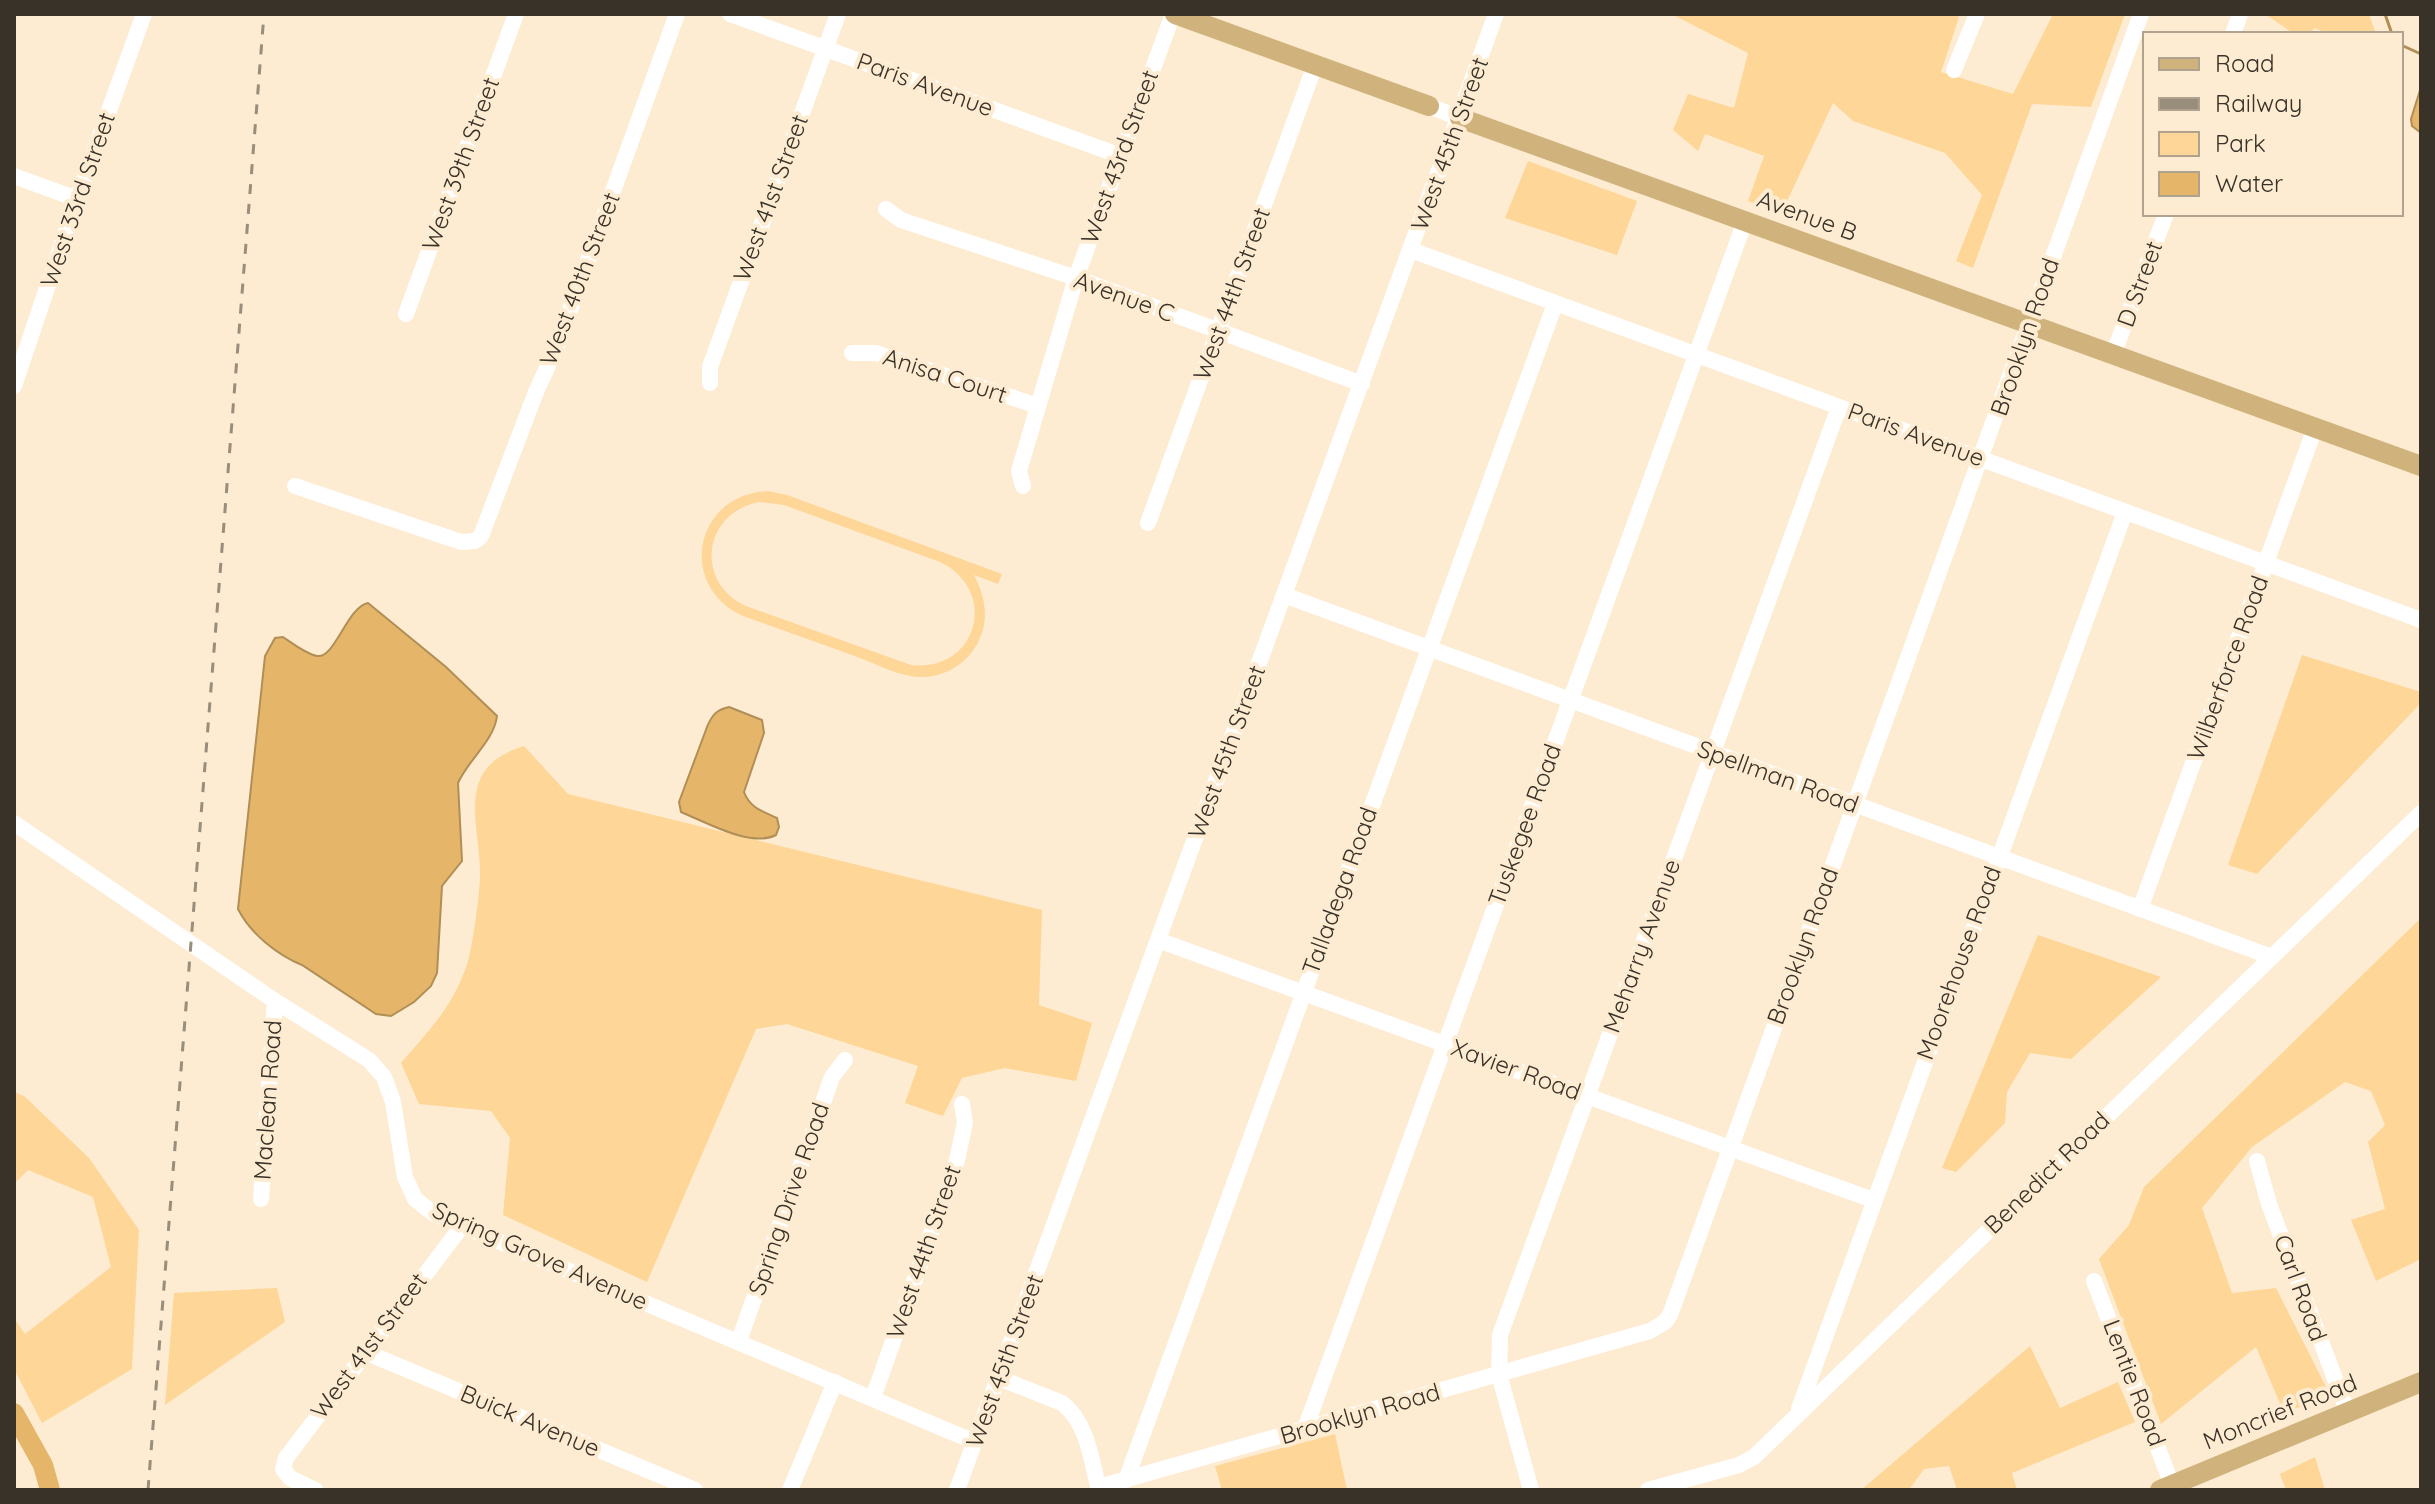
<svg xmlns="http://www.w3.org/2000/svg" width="2435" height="1504" font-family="Quicksand,sans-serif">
	<rect width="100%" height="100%" fill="#fdecd2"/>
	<g fill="#fed697" fill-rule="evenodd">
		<polygon points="1671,14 1952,14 1959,17 1941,72 2013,94 2053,14 2125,14 2091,107 2032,104 1973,268 1956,261 1982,195 1945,153 1853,121 1833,103 1781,214 1748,201 1764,156 1705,134 1698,151 1673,130 1688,94 1734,108 1748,53"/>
		<polygon points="2265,14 2369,14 2376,34 2330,34 2314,28 2311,34 2294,34"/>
		<polygon points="1528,161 1637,201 1617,255 1505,218"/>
		<path d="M768,491L787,495L1002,574L998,584L974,575C986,598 990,622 976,646C964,666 942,678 919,677C899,676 878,665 860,658C821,644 782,630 743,616C676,585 695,494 768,491ZM759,502L784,505L940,562C1000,591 977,673 911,665L746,606C694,582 703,513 759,502Z"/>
		<polygon points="2302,655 2421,692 2421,703 2257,874 2228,865"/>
		<path d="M524,746L568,794L1042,910L1039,1005L1092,1023L1076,1081L1005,1068L962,1078L943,1116L905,1103L918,1066L787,1024L756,1029L647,1282L503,1215L510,1138L491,1111L419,1104L401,1063C430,1029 454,1006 468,961C473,944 481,887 480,869C478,817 456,767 524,746Z"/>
		<polygon points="2421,918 2421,1259 2376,1281 2351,1220 2385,1209 2368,1142 2385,1125 2371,1091 2345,1082 2252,1147 2202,1208 2232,1293 2276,1288 2326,1387 2313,1402 2284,1413 2256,1347 2161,1424 2099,1259 2129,1225 2144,1187"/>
		<polygon points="2038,935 2161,977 2071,1059 2030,1053 2007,1092 2005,1123 1956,1172 1942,1168"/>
		<polygon points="14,1092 24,1096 89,1158 139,1230 132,1369 42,1423 14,1369 14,1318 25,1334 111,1267 93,1197 28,1170 14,1184"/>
		<polygon points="277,1288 285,1322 165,1405 174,1293"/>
		<polygon points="2030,1346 2060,1408 2118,1382 2135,1422 2012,1473 2017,1490 1957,1490 1949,1466 1924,1469 1909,1490 1861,1490"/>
		<polygon points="1335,1434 1347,1490 1222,1490 1215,1466"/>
		<polygon points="2315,1457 2325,1490 2286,1490 2280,1474"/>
	</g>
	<g fill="#e5b669" stroke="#b18e56" stroke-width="2">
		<polygon points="2421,87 2421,133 2412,126 2411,119"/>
		<path d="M368,603L446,667L497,716C494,741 468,760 458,783L462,861L442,886L437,973L431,986L414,1002L391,1016L376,1014L302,965C277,955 250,933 238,909L265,656L275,638L283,637C292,643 306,654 317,656C335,659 347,607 368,603Z"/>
		<path d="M729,707L762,720L764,733L744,792C750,808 762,811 777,818L779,827L776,835C751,848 706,822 681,812L679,802L707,727C712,715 716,710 729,707Z"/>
	</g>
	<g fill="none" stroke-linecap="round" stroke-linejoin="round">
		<g stroke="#b18e56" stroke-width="3">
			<polyline points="2385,14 2392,34"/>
			<polyline points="2401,45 2421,54"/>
		</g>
		<polyline stroke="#e5b669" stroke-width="20" points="14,1413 43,1465 50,1490"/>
		<g stroke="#fff" stroke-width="16">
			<polyline points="730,14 1121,156"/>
			<polyline points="2233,34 2240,14"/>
			<polyline points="1954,70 1977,14"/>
			<polyline points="1429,106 1460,118"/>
			<polyline points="14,176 77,199"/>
			<polyline points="886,209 901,220 1076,278 1362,384"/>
			<polyline points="1411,250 2421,620"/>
			<polyline points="406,314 516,14"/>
			<polyline points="852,353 876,353 1038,406"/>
			<polyline points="2113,355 2166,214"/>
			<polyline points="710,383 710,367 838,14"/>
			<polyline points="14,386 77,199 144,14"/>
			<polyline points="295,486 461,542 475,541 481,536 536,392 557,346 677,14"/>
			<polyline points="1023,486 1019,471 1076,278 1173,14"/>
			<polyline points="1148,523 1315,65"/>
			<polyline points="1284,595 2272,957"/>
			<polyline points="14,823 275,1001 369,1060 384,1077 393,1102 405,1177 415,1199 434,1214 975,1442"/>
			<polyline points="2140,909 2315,428"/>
			<polyline points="1158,940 1873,1200"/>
			<polyline points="2257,1161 2269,1204 2348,1413"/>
			<polyline points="261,1199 275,1001"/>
			<polyline points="2094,1281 2172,1485"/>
			<polyline points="739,1341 832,1077 845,1060"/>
			<polyline points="365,1352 695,1490"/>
			<path d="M999,1378L1062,1403C1088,1423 1091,1460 1099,1490"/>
			<polyline points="873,1398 957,1160 965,1123 962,1104"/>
			<polyline points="1799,1409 2125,512"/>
			<polyline points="1305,1429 1745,221"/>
			<polyline points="1126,1480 1555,304"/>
			<polyline points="1099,1487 1650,1331 1665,1322 1670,1315 2141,14"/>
			<polyline points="315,1490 290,1478 283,1469 286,1458 462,1226"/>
			<polyline points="790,1490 835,1382"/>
			<polyline points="957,1490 1496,14"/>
			<polyline points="1531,1490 1499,1374 1500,1335 1839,407"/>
			<polyline points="1648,1490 1739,1465 1754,1457 2421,813"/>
		</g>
		<g stroke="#d0b37c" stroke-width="20">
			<polyline points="1175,14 1429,106"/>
			<polyline points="1460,118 2421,466"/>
			<polyline points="2160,1490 2421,1382"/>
		</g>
		<polyline stroke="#998d7b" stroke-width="3" stroke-dasharray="10 10" stroke-linecap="butt" points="148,1490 264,14"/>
	</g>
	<g text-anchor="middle" stroke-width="8" stroke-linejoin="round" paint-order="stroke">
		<g font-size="24" fill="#393228" stroke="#fdecd2">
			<text transform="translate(925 85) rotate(20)" y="8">Paris Avenue</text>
			<text transform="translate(1450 144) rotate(-70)" y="8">West 45th Street</text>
			<text transform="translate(1120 157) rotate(-70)" y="8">West 43rd Street</text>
			<text transform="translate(461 164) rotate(-70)" y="8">West 39th Street</text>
			<text transform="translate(771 198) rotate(-70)" y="8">West 41st Street</text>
			<text transform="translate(78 200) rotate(-71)" y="8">West 33rd Street</text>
			<text transform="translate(1807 216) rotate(20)" y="8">Avenue B</text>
			<text transform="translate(580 279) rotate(-69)" y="8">West 40th Street</text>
			<text transform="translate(2140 284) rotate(-70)" y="8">D Street</text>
			<text transform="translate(1232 294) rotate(-70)" y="8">West 44th Street</text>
			<text transform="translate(1124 297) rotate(20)" y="8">Avenue C</text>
			<text transform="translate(2025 337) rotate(-71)" y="8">Brooklyn Road</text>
			<text transform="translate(945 376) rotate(18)" y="8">Anisa Court</text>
			<text transform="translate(1916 435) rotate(20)" y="8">Paris Avenue</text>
			<text transform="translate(2228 668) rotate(-70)" y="8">Wilberforce Road</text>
			<text transform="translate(1227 752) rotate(-70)" y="8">West 45th Street</text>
			<text transform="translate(1778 777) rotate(20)" y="8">Spellman Road</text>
			<text transform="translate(1525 825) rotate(-70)" y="8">Tuskegee Road</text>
			<text transform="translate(1340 891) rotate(-70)" y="8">Talladega Road</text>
			<text transform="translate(1642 946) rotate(-70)" y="8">Meharry Avenue</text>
			<text transform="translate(1803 946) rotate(-70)" y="8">Brooklyn Road</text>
			<text transform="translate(1959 963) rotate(-70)" y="8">Moorehouse Road</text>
			<text transform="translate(1516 1070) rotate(20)" y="8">Xavier Road</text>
			<text transform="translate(268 1100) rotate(-86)" y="8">Maclean Road</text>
			<text transform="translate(2047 1173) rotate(-44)" y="8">Benedict Road</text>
			<text transform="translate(789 1199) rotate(-71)" y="8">Spring Drive Road</text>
			<text transform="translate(924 1252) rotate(-71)" y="8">West 44th Street</text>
			<text transform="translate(540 1256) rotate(24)" y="8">Spring Grove Avenue</text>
			<text transform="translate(2300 1288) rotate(70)" y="8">Carl Road</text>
			<text transform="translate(369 1346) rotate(-53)" y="8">West 41st Street</text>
			<text transform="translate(1005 1361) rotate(-70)" y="8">West 45th Street</text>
			<text transform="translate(2134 1383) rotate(69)" y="8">Lentie Road</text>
			<text transform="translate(2280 1412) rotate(-22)" y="8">Moncrief Road</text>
			<text transform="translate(1360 1414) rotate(-16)" y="8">Brooklyn Road</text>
			<text transform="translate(530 1421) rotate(23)" y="8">Buick Avenue</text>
		</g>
	</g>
	<rect width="2435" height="1504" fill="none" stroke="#393228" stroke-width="32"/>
	<rect x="2143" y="32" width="260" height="184" fill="#fdecd2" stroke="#afa28e" stroke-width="2"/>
	<rect x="2159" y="58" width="40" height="12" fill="#d0b37c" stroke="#afa28e" stroke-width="2"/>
	<text x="2215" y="72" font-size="24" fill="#393228">Road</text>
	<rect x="2159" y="98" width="40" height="12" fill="#998d7b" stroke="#afa28e" stroke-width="2"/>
	<text x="2215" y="112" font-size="24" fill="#393228">Railway</text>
	<rect x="2159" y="132" width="40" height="24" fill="#fed697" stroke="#afa28e" stroke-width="2"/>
	<text x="2215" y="152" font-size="24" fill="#393228">Park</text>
	<rect x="2159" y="172" width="40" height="24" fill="#e5b669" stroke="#afa28e" stroke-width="2"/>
	<text x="2215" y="192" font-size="24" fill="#393228">Water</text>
</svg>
